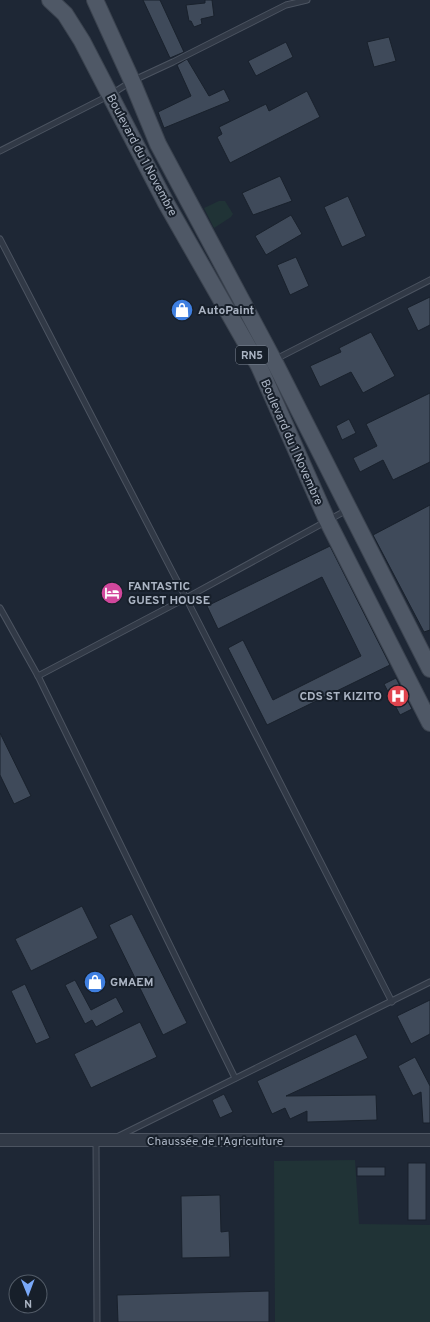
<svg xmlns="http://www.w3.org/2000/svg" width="430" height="1322" font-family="Overpass,sans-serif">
	<rect width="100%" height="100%" fill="#1e2735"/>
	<g fill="#203336">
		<polygon points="219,201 225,201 233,214 231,217 214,228 204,208"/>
		<polygon points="355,1160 359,1224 430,1225 430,1322 275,1322 274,1161"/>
	</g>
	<g fill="#3f4a5a" stroke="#19212c">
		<polygon points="143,0 160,0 184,52 170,58"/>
		<polygon points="205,0 212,0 214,16 201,19 202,24 194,27 191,21 189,21 186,5 205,3"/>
		<polygon points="389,37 396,61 374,67 367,42"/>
		<polygon points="286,42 293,57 256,76 248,61"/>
		<polygon points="187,59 209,96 224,89 230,101 164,128 158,112 191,96 177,65"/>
		<polygon points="307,91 320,117 230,163 217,137 222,134 219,127 266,104 269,111"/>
		<polygon points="280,176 292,201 253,215 242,193"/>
		<polygon points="348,196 366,236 342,247 324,207"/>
		<polygon points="291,215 302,234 266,255 255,236"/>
		<polygon points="296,257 309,286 290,295 277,265"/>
		<polygon points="430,297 430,325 418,331 407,308"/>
		<polygon points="371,332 395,376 363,393 351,372 320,387 310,366 341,352 339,348"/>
		<polygon points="430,393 430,462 393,480 383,460 360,472 353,458 377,446 366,424"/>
		<polygon points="349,419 356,433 342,440 336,426"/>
		<polygon points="430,505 430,630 424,632 373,535"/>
		<polygon points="330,546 390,665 267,725 228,648 243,640 273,700 361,656 322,577 218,629 207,606"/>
		<polygon points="396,678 412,709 400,715 384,684"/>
		<polygon points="0,733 31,796 14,804 0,775"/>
		<polygon points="82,906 98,938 31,971 15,939"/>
		<polygon points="132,914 187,1023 163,1035 109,925"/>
		<polygon points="75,980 91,1010 116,997 124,1012 96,1027 92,1020 85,1024 65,985"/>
		<polygon points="25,984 50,1038 36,1044 11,991"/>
		<polygon points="430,1000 430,1034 411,1044 397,1016"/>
		<polygon points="140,1022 157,1057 91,1088 74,1054"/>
		<polygon points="356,1034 368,1058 286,1096 376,1095 377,1120 307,1122 307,1111 290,1119 285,1108 272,1114 257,1081"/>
		<polygon points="415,1057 430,1086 430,1123 423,1123 421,1092 413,1096 398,1066"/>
		<polygon points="224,1094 233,1112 220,1118 212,1100"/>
		<rect x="408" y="1163" width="18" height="57"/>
		<rect x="357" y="1167" width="28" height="9"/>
		<polygon points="220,1195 221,1232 229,1231 230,1257 182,1258 181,1196"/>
		<polygon points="269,1291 269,1322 118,1322 117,1295"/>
	</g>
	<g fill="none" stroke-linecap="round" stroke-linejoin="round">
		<g stroke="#4c5461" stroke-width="7">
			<g id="service">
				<polyline points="0,151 110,95 132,81 173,62 286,5 307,0"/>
				<polyline points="0,239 186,598 392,1002"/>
				<polyline points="276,359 430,280"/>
				<polyline points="0,608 38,676 235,1078"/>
				<polyline points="38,676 186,598 347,510"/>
				<polyline points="117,1137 430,982"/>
				<polyline points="96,1141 97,1322"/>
			</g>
		</g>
		<g stroke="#4c5461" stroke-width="14">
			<polyline id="tertiary" points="0,1140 430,1140"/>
		</g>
		<g stroke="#3b434f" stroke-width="18">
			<g id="primary">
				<polyline points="50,0 65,14 82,41 166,203 259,366 327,520 430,723"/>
				<polyline points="95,0 132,81 158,144 274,361 430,669"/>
			</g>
		</g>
		<use href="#service" stroke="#313946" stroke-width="5"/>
		<use href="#tertiary" stroke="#313946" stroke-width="12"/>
		<use href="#primary" stroke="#4f5866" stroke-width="16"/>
	</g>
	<defs>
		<g id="shop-disc" transform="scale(1.15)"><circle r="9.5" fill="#3f7fe0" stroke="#171f2a"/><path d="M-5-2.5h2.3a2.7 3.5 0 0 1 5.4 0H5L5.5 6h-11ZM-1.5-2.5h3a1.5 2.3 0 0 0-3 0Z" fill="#fff"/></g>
		<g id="hotel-disc" transform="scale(1.15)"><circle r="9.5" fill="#d1479c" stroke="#171f2a"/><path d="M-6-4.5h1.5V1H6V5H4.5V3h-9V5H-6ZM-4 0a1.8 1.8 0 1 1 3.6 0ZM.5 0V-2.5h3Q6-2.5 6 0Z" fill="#fff"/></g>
		<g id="hospital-disc" transform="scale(1.15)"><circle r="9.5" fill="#e0444e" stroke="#171f2a"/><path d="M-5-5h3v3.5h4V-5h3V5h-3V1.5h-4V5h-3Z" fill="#fff"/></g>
	</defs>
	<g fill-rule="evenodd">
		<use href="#shop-disc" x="182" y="310"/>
		<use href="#hotel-disc" x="112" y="593"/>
		<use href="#hospital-disc" x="398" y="696"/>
		<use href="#shop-disc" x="95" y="982"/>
	</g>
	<g text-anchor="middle" stroke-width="4" stroke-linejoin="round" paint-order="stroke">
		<rect fill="#171f2a" stroke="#7f8795" stroke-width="1" x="236" y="346" width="32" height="18" rx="3"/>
		<g font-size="11" font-weight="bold" fill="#abb4c3">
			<text x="252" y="359">RN5</text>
		</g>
		<g font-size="12" fill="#abb4c3" stroke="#171f2a">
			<text transform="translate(142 155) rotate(62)" y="4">Boulevard du 1 Novembre</text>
			<text transform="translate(292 442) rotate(66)" y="4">Boulevard du 1 Novembre</text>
			<text x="215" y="1145">Chaussée de l'Agriculture</text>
		</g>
		<g font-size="12" font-weight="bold" fill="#abb4c3" stroke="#171f2a" text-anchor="start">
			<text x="198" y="314">AutoPaint</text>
			<text x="128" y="590">FANTASTIC<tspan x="128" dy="14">GUEST HOUSE</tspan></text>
			<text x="382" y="700" text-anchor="end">CDS ST KIZITO</text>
			<text x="110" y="986">GMAEM</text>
		</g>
	</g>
	<g transform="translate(28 1294) rotate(179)"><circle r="19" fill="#171f2a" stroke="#525b67"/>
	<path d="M0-3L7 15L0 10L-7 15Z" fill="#7aa9f9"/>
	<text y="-6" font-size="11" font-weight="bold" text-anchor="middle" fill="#abb4c3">N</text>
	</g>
</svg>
